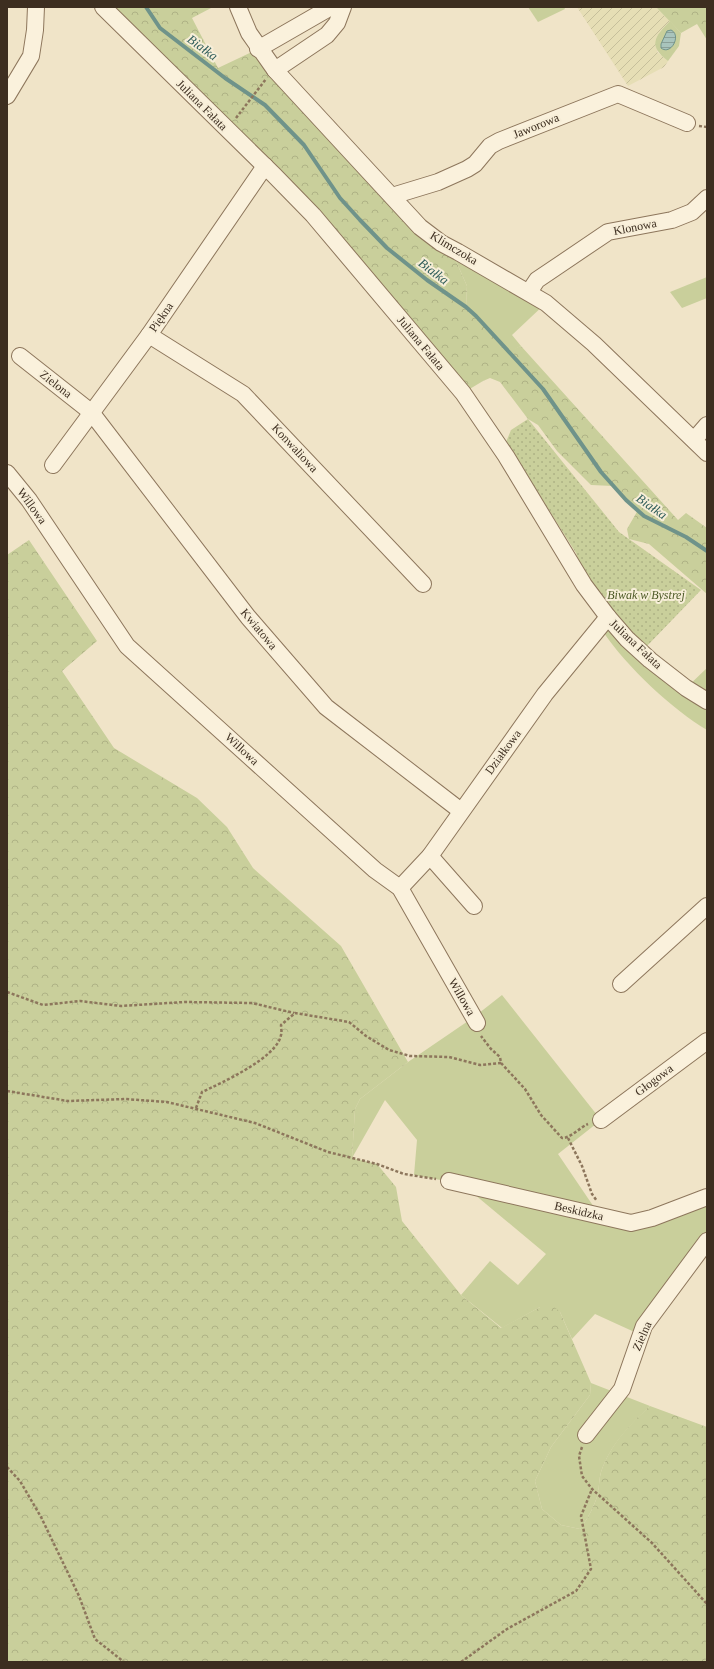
<svg xmlns="http://www.w3.org/2000/svg" width="714" height="1669" font-family="'Times New Roman',serif">
	<defs>
		<pattern id="farmland-furrows" width="10" height="10" patternUnits="userSpaceOnUse"><rect width="10" height="10" fill="#e6deb5"/><path d="M-1 1l2-2M0 10L10 0M9 11l2-2" fill="none" stroke="#c6bf9b"/></pattern>
		<pattern id="forest-crowns" width="20" height="18" patternUnits="userSpaceOnUse"><rect width="20" height="18" fill="#c9cf9b"/><path d="M2 6a3 3 0 1 1 6 0M12 15a3 3 0 1 1 6 0" fill="none" stroke="#aeb285"/></pattern>
		<pattern id="park-dots" width="8" height="8" patternUnits="userSpaceOnUse"><rect width="8" height="8" fill="#c9cf9b"/><path d="M2 2h.1M6 6h.1" fill="none" stroke="#aeb285" stroke-width="1.8" stroke-linecap="round"/></pattern>
		<pattern id="water-rules" width="6" height="5" patternUnits="userSpaceOnUse"><rect width="6" height="5" fill="#a9c4bc"/><path d="M0 2.5h6" fill="none" stroke="#8ba098"/></pattern>
	</defs>
	<rect width="100%" height="100%" fill="#f0e4c8"/>
	<polygon fill="url(#farmland-furrows)" points="577,7 656,7 670,21 661,30 657,52 668,61 664,67 628,86"/>
	<g fill="#c9cf9b">
		<polygon points="528,7 564,7 565,9 538,22"/>
		<path d="M670,21L681,33L679,46L668,61C648,46 654,37 670,21Z"/>
		<polygon points="458,252 546,303 512,335 521,346 509,352 466,307 467,286 456,261"/>
		<polygon points="707,277 707,298 682,308 670,292"/>
		<path d="M608,617L686,688L707,668V730C673,710 626,666 604,633Z"/>
		<polygon points="502,995 601,1120 558,1154 600,1216 631,1223 707,1197 707,1241 641,1335 595,1314 572,1339 560,1312 540,1307 502,1328 461,1295 490,1261 518,1285 546,1254 462,1184 414,1175 417,1140 385,1100 352,1158 355,1109 360,1099 408,1062 474,1017"/>
		<path d="M591,1383L650,1406C630,1425 610,1445 601,1472C599,1479 599,1487 598,1494C594,1507 588,1518 580,1529L561,1525L542,1509L535,1481L551,1447L590,1395Z"/>
	</g>
	<g fill="url(#forest-crowns)">
		<polygon points="108,7 213,7 192,18 218,68 258,49 357,161 458,252 456,261 467,286 466,307 508,351 521,346 678,520 686,513 707,528 707,594 649,544 629,539 627,529 638,510 613,486 591,485 557,451 538,425 528,419 500,382 490,378 483,381 463,393 378,293"/>
		<polygon points="656,7 707,7 707,40 697,24 681,33"/>
		<path d="M29,540L97,641L62,671L114,748L197,798L227,827L253,868L341,946L408,1062L360,1099L355,1109L352,1158L377,1164L396,1187L402,1221L461,1295L501,1328L540,1307L551,1304L560,1312L591,1383L590,1395L551,1447L535,1481L542,1509L561,1525L580,1529C588,1518 594,1507 598,1494C599,1487 599,1479 601,1472C610,1445 629,1425 650,1406L707,1427V1662H7V555Z"/>
	</g>
	<polygon fill="url(#park-dots)" points="528,419 619,532 701,590 646,647 619,619 585,578 576,553 506,442 511,430"/>
	<path fill="url(#water-rules)" stroke="#6f938a" d="M671,30C682,35 671,56 661,48V44L667,31Z"/>
	<g fill="none" stroke-linecap="round" stroke-linejoin="round">
		<polyline stroke="#6f938a" stroke-width="4" points="146,7 160,28 225,78 265,105 304,145 340,198 360,220 387,248 427,280 466,307 476,316 543,389 601,472 626,500 644,516 686,537 707,551"/>
		<g stroke="#8d765c" stroke-width="18">
			<g id="minor">
				<polyline points="103,7 274,175 313,215 463,393 506,456 584,585 608,617 627,639 650,660 686,688 707,701"/>
				<polyline points="238,7 249,33 275,70 420,227 441,243 458,252 546,303 594,344 707,453"/>
				<polyline points="258,49 331,7"/>
				<polyline points="275,70 327,35 337,23 343,7"/>
				<polyline points="7,96 31,56 35,30 36,7"/>
				<polyline points="392,196 438,182 467,169 475,164 490,146 499,141 618,94 687,123"/>
				<polyline points="529,292 537,280 608,232 672,220 692,212 707,198"/>
				<polyline points="149,335 243,394 423,584"/>
				<polyline points="20,356 91,412 248,617 326,707 461,811"/>
				<polyline points="694,440 707,425"/>
				<polyline points="53,465 149,335 265,166"/>
				<polyline points="7,473 29,500 127,646 375,870 400,888 477,1023"/>
				<polyline points="430,856 474,906"/>
				<polyline points="400,888 430,856 545,694 608,617"/>
				<polyline points="621,984 707,906"/>
				<polyline points="601,1120 707,1041"/>
				<polyline points="449,1181 631,1223 652,1218 707,1197"/>
				<polyline points="586,1435 622,1389 644,1326 707,1241"/>
			</g>
		</g>
		<g stroke="#8d765c" stroke-width="2.5" stroke-dasharray="3 2" stroke-linecap="butt">
			<polyline points="236,118 266,79"/>
			<polyline points="699,126 707,127"/>
			<polyline points="7,992 43,1005 80,1001 121,1006 185,1002 252,1003 294,1013"/>
			<path d="M501,1063L525,1089L541,1115L562,1138C571,1138 579,1128 588,1124"/>
			<polyline points="7,1091 68,1101 125,1099 167,1102 255,1123 328,1152 377,1164 404,1174 436,1179"/>
			<path d="M196,1108L202,1092C221,1083 277,1058 281,1035C282,1032 281,1028 281,1025L295,1013L349,1022L366,1036L389,1050L410,1056L449,1057L480,1065L501,1063L500,1057L491,1049L481,1036"/>
			<polyline points="568,1138 582,1166 592,1194 597,1201"/>
			<polyline points="582,1447 579,1456 582,1476 592,1489 652,1543 707,1604"/>
			<polyline points="7,1467 20,1481 41,1517 79,1596 95,1639 124,1662"/>
			<polyline points="461,1662 507,1629 576,1591 591,1569 581,1516 592,1489"/>
		</g>
		<use href="#minor" stroke="#faf1dc" stroke-width="16"/>
	</g>
	<g text-anchor="middle" stroke-width="4" stroke-linejoin="round" paint-order="stroke">
		<g font-size="12" fill="#3d2e20" stroke="#f7eed8">
			<text transform="translate(202 105) rotate(45)" y="4">Juliana Fałata</text>
			<text transform="translate(536 126) rotate(-22)" y="4">Jaworowa</text>
			<text transform="translate(635 227) rotate(-11)" y="4">Klonowa</text>
			<text transform="translate(454 248) rotate(31)" y="4">Klimczoka</text>
			<text transform="translate(161 317) rotate(-55)" y="4">Piękna</text>
			<text transform="translate(421 343) rotate(50)" y="4">Juliana Fałata</text>
			<text transform="translate(56 384) rotate(38)" y="4">Zielona</text>
			<text transform="translate(295 448) rotate(47)" y="4">Konwaliowa</text>
			<text transform="translate(32 506) rotate(54)" y="4">Willowa</text>
			<text transform="translate(259 629) rotate(50)" y="4">Kwiatowa</text>
			<text transform="translate(636 644) rotate(43)" y="4">Juliana Fałata</text>
			<text transform="translate(242 749) rotate(43)" y="4">Willowa</text>
			<text transform="translate(503 752) rotate(-54)" y="4">Działkowa</text>
			<text transform="translate(462 997) rotate(60)" y="4">Willowa</text>
			<text transform="translate(654 1080) rotate(-37)" y="4">Głogowa</text>
			<text transform="translate(579 1211) rotate(13)" y="4">Beskidzka</text>
			<text transform="translate(642 1336) rotate(-66)" y="4">Zielna</text>
		</g>
		<g font-size="12" font-style="italic" fill="#4d5a26" stroke="#f7eed8">
			<text x="646" y="599">Biwak w Bystrej</text>
		</g>
		<g font-size="13" font-style="italic" fill="#2f5d5a" stroke="#f7eed8">
			<text transform="translate(203 47) rotate(36)" y="5">Białka</text>
			<text transform="translate(434 271) rotate(37)" y="5">Białka</text>
			<text transform="translate(652 506) rotate(35)" y="5">Białka</text>
		</g>
	</g>
	<rect width="714" height="1669" fill="none" stroke="#3d2e20" stroke-width="16"/>
</svg>
